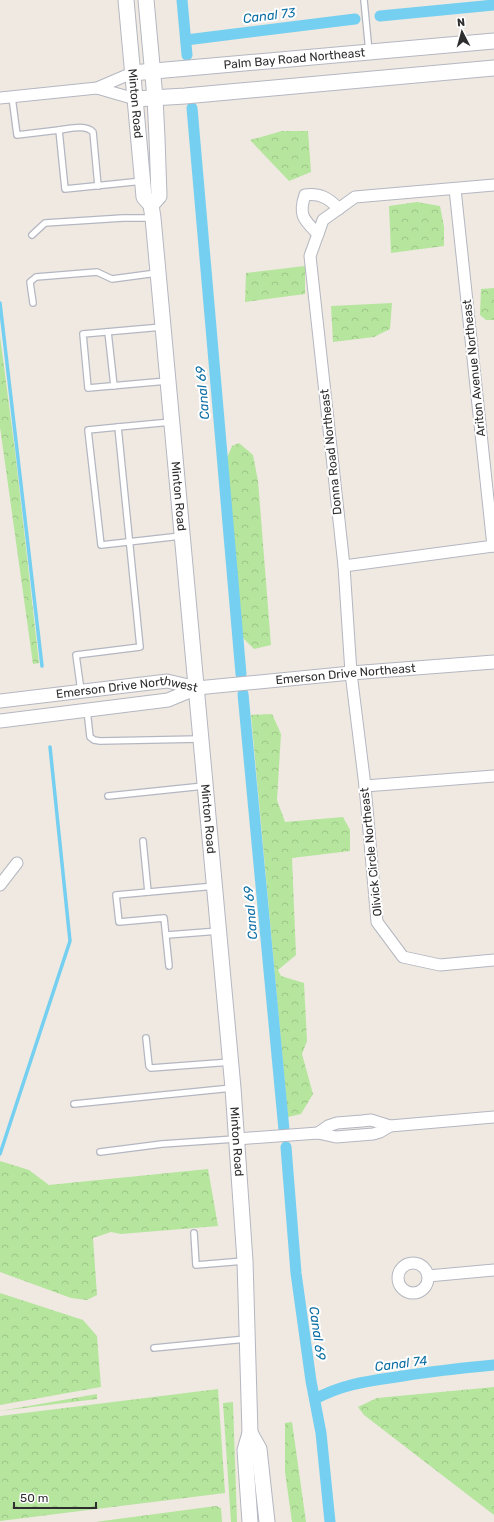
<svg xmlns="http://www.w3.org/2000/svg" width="494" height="1522" font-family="Rubik,sans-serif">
	<defs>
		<pattern id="forest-crowns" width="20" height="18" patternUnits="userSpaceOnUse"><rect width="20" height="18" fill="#b6e59e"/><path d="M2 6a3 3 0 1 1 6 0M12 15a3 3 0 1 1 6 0" fill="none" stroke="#9dc588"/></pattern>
	</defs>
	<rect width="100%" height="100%" fill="#efe9e1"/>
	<g fill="url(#forest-crowns)">
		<polygon points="282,131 308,131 311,172 289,181 250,140"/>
		<polygon points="417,202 440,206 444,227 444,246 391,253 389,206"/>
		<polygon points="305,266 305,294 245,302 246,273"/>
		<polygon points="494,288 494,320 486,320 480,315 481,289"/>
		<polygon points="392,303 390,329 374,337 333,342 331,306"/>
		<polygon points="0,336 15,451 39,663 33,664 0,427"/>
		<polygon points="239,443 253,455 258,481 271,645 254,649 243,638 227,458 232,446"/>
		<polygon points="272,714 281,734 277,800 285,822 343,817 350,830 350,851 292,858 296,955 278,970 281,976 304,983 307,1041 302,1054 313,1094 301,1114 288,1117 251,715"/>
		<polygon points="0,1161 29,1170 49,1185 208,1169 218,1226 121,1234 111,1232 93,1238 97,1295 87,1300 71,1298 0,1272"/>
		<polygon points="0,1293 83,1320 97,1336 101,1387 0,1405"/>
		<polygon points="494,1387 494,1515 364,1415 358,1407 377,1398"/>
		<polygon points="218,1389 225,1493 0,1521 0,1416"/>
		<polygon points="97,1394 97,1399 0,1411"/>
		<polygon points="233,1402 237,1522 231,1522 223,1403"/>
		<polygon points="292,1422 306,1522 292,1522 285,1472 285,1423"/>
		<polygon points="216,1506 221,1508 222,1522 95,1522"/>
	</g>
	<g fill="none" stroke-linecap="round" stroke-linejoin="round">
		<g stroke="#75cff0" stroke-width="3.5">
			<polyline points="0,303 42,666"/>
			<polyline points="0,1154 70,941 50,747"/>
		</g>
		<g stroke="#75cff0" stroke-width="11">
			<polyline points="182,0 187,55"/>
			<polyline points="380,16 494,5"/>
			<polyline points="186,40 355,19"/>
			<polyline points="192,108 241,674"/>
			<polyline points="243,694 284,1130"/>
			<polyline points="286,1147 296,1273 311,1381 321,1433 330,1522"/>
			<path d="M315,1399C345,1383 370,1381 403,1376C433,1371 463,1368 494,1365"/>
		</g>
		<g stroke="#b4b7c1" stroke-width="8">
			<g id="service">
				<polyline points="364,0 369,52"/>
				<polyline points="12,97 17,135 59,130 65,189 143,181"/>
				<path d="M59,130C69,129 85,124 93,132L98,186"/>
				<polyline points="32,235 45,223 123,218 152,218"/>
				<polyline points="33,303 30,282 36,277 97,272 112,279 157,273"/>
				<polyline points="162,327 83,334 88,388 167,381"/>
				<polyline points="108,332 114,386"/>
				<polyline points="118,427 88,430 101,545 181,536"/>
				<polyline points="81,691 76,655 140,647 118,427 171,422"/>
				<polyline points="87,710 90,737 94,740 100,741 200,739"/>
				<polyline points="108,796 204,786"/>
				<polyline points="143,841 148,892"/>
				<polyline points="167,935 219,931"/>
				<polyline points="169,966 164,918 119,922 116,895 215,886"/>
				<polyline points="146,1038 149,1066 151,1068 231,1062"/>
				<polyline points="74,1104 232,1088"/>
				<polyline points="100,1152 162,1144 235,1139"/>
				<polyline points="194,1233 196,1265 244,1261"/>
				<polyline points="154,1348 246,1339"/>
			</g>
		</g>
		<g stroke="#b4b7c1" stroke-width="13">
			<g id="minor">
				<polyline points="97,88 135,99"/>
				<polyline points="0,98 97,88 132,73"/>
				<polyline points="494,185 355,197 323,220 310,256 344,566 351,673 365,786 377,922 403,957 440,965 494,960"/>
				<polyline points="455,189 493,546"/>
				<path d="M318,234C304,220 298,215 305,195C320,193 329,198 339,209"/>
				<polyline points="344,566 494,546"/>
				<polyline points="365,786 494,776"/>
				<polyline points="0,885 17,863"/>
				<polyline points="318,1133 328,1126 337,1123 362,1121 371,1120 390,1126 494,1117"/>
				<polyline points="237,1139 318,1133 336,1137 373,1134 380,1132 390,1126"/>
				<circle cx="413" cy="1278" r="15"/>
				<polyline points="428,1276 494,1270"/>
			</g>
		</g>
		<g stroke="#b4b7c1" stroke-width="15">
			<g id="tertiary">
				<path id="s1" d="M0,701L167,681L197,688"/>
				<path id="s2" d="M0,721L168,700L197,688L351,673L494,662"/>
			</g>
		</g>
		<g stroke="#b4b7c1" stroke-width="17">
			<g id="secondary">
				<path id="s3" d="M126,0L144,197L151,205L153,218L233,1088L245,1261L250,1433L245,1450L250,1522"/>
				<polyline points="146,0 155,98 157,138 159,196 151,205"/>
				<path id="s4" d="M132,73L494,41"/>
				<polyline points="135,99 185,96 494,68"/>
				<polyline points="250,1433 259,1449 267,1522"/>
			</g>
		</g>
		<use href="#service" stroke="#fff" stroke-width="5.5"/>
		<use href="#minor" stroke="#fff" stroke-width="11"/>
		<use href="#tertiary" stroke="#fff" stroke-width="13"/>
		<use href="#secondary" stroke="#fff" stroke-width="15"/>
	</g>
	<g text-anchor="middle" stroke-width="4" stroke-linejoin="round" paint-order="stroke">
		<g font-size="12" fill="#2e2e2e" stroke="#fff">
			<text dy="4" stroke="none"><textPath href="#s4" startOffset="163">Palm Bay Road Northeast</textPath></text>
			<text dy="4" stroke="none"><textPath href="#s3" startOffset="104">Minton Road</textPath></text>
			<text transform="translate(474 368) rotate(-96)" y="4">Ariton Avenue Northeast</text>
			<text transform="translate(331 452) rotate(-96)" y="4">Donna Road Northeast</text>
			<text dy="4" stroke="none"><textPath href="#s3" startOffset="501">Minton Road</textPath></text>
			<text dy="4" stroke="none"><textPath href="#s2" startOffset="350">Emerson Drive Northeast</textPath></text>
			<text dy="4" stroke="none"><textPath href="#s1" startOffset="128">Emerson Drive Northwest</textPath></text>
			<text dy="4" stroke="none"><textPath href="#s3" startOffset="825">Minton Road</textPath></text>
			<text transform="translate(371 852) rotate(-96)" y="4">Olivick Circle Northeast</text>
			<text dy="4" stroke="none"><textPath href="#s3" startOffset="1149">Minton Road</textPath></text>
		</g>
		<g font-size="13" font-style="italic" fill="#0d6fa3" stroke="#fff">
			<text transform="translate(269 15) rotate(-7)" y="5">Canal 73</text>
			<text transform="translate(202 393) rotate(-95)" y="5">Canal 69</text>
			<text transform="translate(250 913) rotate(-95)" y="5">Canal 69</text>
			<text transform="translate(318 1333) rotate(82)" y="5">Canal 69</text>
			<text transform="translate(401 1363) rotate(-7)" y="5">Canal 74</text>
		</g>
	</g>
	<g transform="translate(462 32) rotate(354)" stroke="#ffffff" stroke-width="3" paint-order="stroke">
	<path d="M0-3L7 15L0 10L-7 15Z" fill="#2e2e2e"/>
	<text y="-6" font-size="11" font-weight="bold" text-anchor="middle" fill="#2e2e2e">N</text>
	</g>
	<path d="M14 1502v6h82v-6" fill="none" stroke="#2e2e2e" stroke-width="2"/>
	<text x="20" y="1502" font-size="12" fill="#2e2e2e" stroke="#ffffff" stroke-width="3" paint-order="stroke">50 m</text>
</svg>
